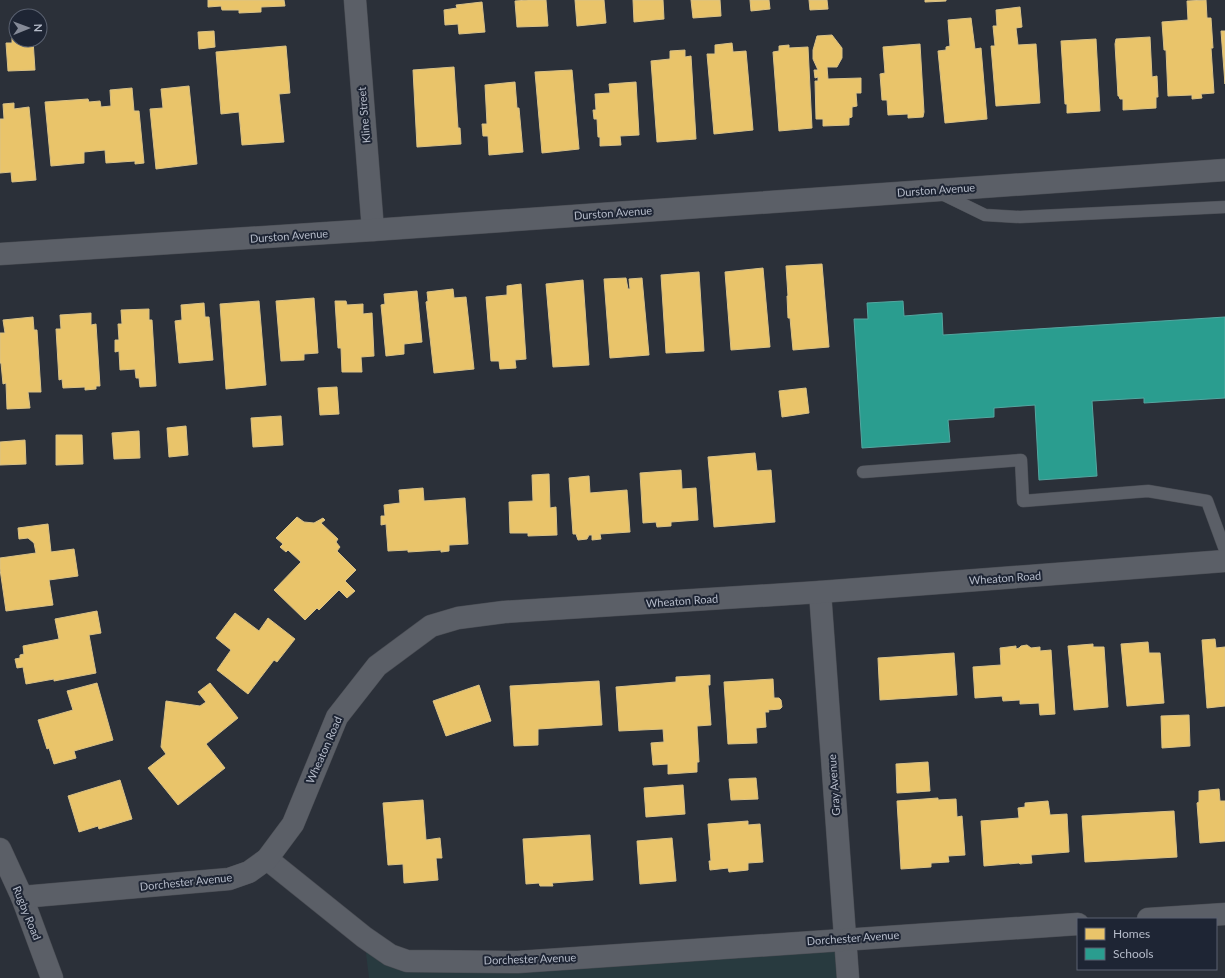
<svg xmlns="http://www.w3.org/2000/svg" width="1225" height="978" font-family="Lato,sans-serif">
	<rect width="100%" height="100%" fill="#2b3039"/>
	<polygon fill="#283a3f" points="364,937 407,961 845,939 848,978 369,978"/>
	<g fill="#e9c46a" stroke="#d9c186">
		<polygon points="208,0 284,0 285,6 261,7 261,12 239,13 239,10 222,10 221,6 208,7"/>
		<polygon points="528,0 546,0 548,26 517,27 515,1"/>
		<polygon points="575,0 604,0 606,23 577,26"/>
		<polygon points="633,0 663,0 664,19 634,22"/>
		<polygon points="691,0 720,0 721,16 693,18"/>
		<polygon points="750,0 769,0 770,9 751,11"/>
		<polygon points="809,0 827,0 828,9 810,10"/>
		<polygon points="925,0 946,0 946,1 925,2"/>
		<polygon points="1206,0 1207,18 1211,18 1213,48 1211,48 1214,93 1201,94 1202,98 1192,99 1192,95 1168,96 1166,50 1164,50 1162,22 1188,20 1187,1"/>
		<polygon points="482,2 485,32 459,34 458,24 445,25 444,10 457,8 456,5"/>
		<polygon points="1020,7 1022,27 1016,28 1018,45 1036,44 1040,103 996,106 991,46 995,46 993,26 997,26 996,10"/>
		<polygon points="971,18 975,49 981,48 987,119 945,123 938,51 946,50 946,47 950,46 948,20"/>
		<polygon points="214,31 215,47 199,49 198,32"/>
		<polygon points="1221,31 1225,31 1225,84"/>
		<polygon points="832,35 842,48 842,58 837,67 827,67 828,79 861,78 861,93 856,93 857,106 852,107 852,117 849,118 849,125 823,126 823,119 816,119 815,81 818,81 818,77 815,78 814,70 818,70 813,59 813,50 817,36"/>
		<polygon points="1150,37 1152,77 1157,76 1158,97 1156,97 1156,108 1123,110 1123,99 1120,99 1119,96 1118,96 1115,44 1116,39"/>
		<polygon points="12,38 16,38 16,40 33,40 35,70 8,71 6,43 12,43"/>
		<polygon points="1096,39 1100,111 1067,113 1067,104 1065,104 1061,41"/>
		<polygon points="732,43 733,52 746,51 753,130 714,134 707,54 715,54 715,45"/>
		<polygon points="920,44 924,112 923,117 908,118 908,114 888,115 887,100 882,100 880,74 885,73 883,47"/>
		<polygon points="789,45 789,48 808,47 812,128 779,131 773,52 779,51 779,46"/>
		<polygon points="286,46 290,93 279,94 284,142 242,145 239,112 221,114 216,52"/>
		<polygon points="685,50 685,57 691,56 696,139 657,142 651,61 670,59 670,51"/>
		<polygon points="454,67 458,128 460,128 461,144 417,147 413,70"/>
		<polygon points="572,70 579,149 542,153 535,72"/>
		<polygon points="515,82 517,108 519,108 523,152 489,155 488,136 483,136 482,124 487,124 485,85"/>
		<polygon points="636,82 639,135 620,136 621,145 600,146 600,137 598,137 597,119 594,119 593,110 596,110 595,94 610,93 609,84"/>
		<polygon points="189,86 197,164 156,169 150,109 163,108 161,89"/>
		<polygon points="132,88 134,111 139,111 144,163 135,164 135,161 106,163 105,150 84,152 84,163 51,166 45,102 88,99 89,102 100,101 101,107 111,106 110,90"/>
		<polygon points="14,103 14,109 29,107 36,180 12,182 11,172 0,173 0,119 4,119 3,104"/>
		<polygon points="822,264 829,347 793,350 790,318 788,318 787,296 788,296 786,266"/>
		<polygon points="763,268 770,347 731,350 725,272"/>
		<polygon points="699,272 704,351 666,353 661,275"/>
		<polygon points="626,278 628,289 630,289 629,279 642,278 649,355 610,358 604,279"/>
		<polygon points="583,280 589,365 553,367 546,284"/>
		<polygon points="521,284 526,359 515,360 516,368 500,369 499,361 491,361 486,297 507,295 507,286"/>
		<polygon points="453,289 454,298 466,297 474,369 434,373 426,302 428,301 427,292"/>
		<polygon points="417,291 422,342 404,344 404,354 386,356 381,305 385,304 384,294"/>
		<polygon points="314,298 318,353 304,354 304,360 281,361 276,301"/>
		<polygon points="259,301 266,385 226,389 220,304"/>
		<polygon points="335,301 346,301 347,305 363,304 363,314 372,313 374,356 361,357 362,372 342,372 341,348 338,348"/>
		<polygon points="204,303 205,317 209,317 213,360 179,363 175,321 182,320 181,305"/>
		<polygon points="149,309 149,320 152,320 156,386 140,387 139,378 136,378 135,369 120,370 119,351 115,352 115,340 119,340 118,324 122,324 121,310"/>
		<polygon points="91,313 91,325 96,324 100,386 96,386 96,389 85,390 85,387 63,388 62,379 59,380 56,329 61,329 60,315"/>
		<polygon points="33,317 34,330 37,330 41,392 28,392 30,408 7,409 6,383 3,384 1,363 0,363 0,333 5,333 3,320"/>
		<polygon points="337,387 339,414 320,415 318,388"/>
		<polygon points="806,388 809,413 782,417 779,391"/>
		<polygon points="281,416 283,445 253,447 251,418"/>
		<polygon points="186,426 188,455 169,457 167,428"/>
		<polygon points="139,431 140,458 114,459 112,433"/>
		<polygon points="56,435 82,435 83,464 56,465"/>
		<polygon points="25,440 26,464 0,465 0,442"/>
		<polygon points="755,453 757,471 771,470 775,522 714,527 708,457"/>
		<polygon points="681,470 682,489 696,488 698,520 671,522 671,526 657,527 656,522 643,523 640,473"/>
		<polygon points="549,474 550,508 556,507 557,535 528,536 528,533 510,533 509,502 533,501 532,475"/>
		<polygon points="589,476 590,493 627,490 630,532 600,534 601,539 592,540 592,535 589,535 587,539 578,540 576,534 573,534 569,478"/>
		<polygon points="423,488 424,501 465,498 468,544 449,545 449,551 441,552 441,550 408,552 408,550 388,551 386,524 381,525 381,516 385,516 384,505 400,503 399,490"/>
		<polygon points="297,517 304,522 314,523 323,518 325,520 321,523 338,539 336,542 340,547 337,551 356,570 345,581 355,591 347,598 339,590 319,610 317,608 305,620 274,590 301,562 288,550 286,552 280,547 283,544 276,538"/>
		<polygon points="48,524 51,552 74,549 78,576 49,580 53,605 6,611 0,569 0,558 36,553 34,543 28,538 19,539 18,528"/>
		<polygon points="97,611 101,633 89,635 96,673 54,681 54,679 26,684 23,667 17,668 15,659 20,658 20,655 24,654 23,646 59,639 55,619"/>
		<polygon points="235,613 259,631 268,618 295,639 277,662 274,660 248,694 217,670 231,650 216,638"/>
		<polygon points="1215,639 1216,648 1225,647 1225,706 1207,708 1202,640"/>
		<polygon points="1148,642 1149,653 1160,653 1164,703 1127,706 1121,644"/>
		<polygon points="1093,644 1093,647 1104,647 1108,707 1074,710 1068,646"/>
		<polygon points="1027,645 1031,648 1040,647 1040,651 1051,650 1055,714 1040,715 1039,703 1020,704 1020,700 1003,701 1002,696 975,698 973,667 1001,665 1000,648 1016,646 1016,649 1019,648 1021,646"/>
		<polygon points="954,653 957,695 880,700 878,658"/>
		<polygon points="710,675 710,685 708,685 711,725 697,726 699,762 697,762 697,772 668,774 668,764 653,765 651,743 664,742 663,729 619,731 616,687 676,682 676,677"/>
		<polygon points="773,679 774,698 779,698 781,700 782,707 780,709 768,710 769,712 765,712 766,727 756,728 757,743 728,744 724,682"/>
		<polygon points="599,681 602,725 538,729 538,745 514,746 510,686"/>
		<polygon points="97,683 113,740 74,751 76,758 54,764 49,748 47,749 38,720 73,710 67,691"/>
		<polygon points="210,683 238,718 206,744 225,768 178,805 148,768 166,754 161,747 166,701 200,706 206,702 198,692"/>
		<polygon points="479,685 491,721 446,736 433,701"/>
		<polygon points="1189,715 1190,746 1162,748 1161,716"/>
		<polygon points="928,762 930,791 897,793 896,764"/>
		<polygon points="756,778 758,799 731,800 729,779"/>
		<polygon points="120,780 132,819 99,829 98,826 79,832 68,796"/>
		<polygon points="683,785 685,814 646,817 644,788"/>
		<polygon points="1219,789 1220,801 1225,801 1225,841 1200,843 1197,803 1199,802 1199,791"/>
		<polygon points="938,798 938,800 956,799 957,817 962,816 965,855 948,856 949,862 931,863 931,867 901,869 897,801"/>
		<polygon points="423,800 426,840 440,838 442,858 436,858 438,880 404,883 403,864 388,865 383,803"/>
		<polygon points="1048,801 1050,815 1067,814 1069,852 1031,855 1032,863 1020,864 1019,863 984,866 981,821 1019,818 1018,808 1025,807 1025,803"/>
		<polygon points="1174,811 1177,857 1085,862 1082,816"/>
		<polygon points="748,821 748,825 760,824 763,862 748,863 748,870 729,872 728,868 710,870 709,861 711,861 708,824"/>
		<polygon points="590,835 593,880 552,883 553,886 540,886 539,883 526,884 523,839"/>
		<polygon points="672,838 676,881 640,884 637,841"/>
	</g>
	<polygon fill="#2a9d8f" stroke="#54a6a0" points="903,301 904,316 942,313 943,335 1225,317 1225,398 1144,403 1144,398 1092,401 1097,476 1039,480 1035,405 994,408 994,417 948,420 950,442 862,448 854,319 868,319 867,303"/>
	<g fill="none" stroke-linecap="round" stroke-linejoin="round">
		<g stroke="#494c53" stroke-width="13">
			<g id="lane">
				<polyline points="940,193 985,215 1020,217 1225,207"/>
				<polyline points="863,472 1021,460 1023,501 1148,491 1207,501 1225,550"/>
			</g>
		</g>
		<g stroke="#494c53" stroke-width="23">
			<g id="street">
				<polyline points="355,0 373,230"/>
				<polyline points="0,254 373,230 1225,170"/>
				<polyline points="820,592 848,978"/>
				<polyline points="0,849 22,897 52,978"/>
				<polyline points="267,859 364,937 390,955 407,961 518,962 1078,924"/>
				<polyline points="22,897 229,879 249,872 267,859 293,824 337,717 377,666 431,626 458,618 504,612 820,592 1225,561"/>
				<polyline points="1148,919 1225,914"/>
			</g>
		</g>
		<use href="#lane" stroke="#5b5f67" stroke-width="12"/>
		<use href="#street" stroke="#5b5f67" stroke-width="22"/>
	</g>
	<g text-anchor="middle" stroke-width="4" stroke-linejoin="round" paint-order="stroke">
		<g font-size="11" fill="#b5bbc9" stroke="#1e2534">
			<text transform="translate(364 115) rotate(-95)" y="4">Kline Street</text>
			<text transform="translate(936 190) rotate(-4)" y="4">Durston Avenue</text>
			<text transform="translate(613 213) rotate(-4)" y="4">Durston Avenue</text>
			<text transform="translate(289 236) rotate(-4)" y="4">Durston Avenue</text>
			<text transform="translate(1005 578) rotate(-4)" y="4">Wheaton Road</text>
			<text transform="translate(682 601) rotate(-4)" y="4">Wheaton Road</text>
			<text transform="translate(324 750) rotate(-66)" y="4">Wheaton Road</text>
			<text transform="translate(834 785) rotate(-94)" y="4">Gray Avenue</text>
			<text transform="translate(186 882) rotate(-6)" y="4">Dorchester Avenue</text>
			<text transform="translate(27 913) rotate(68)" y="4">Rugby Road</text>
			<text transform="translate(853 938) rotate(-4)" y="4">Dorchester Avenue</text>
			<text transform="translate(530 959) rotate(-2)" y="4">Dorchester Avenue</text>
		</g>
	</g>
	<rect x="1077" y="918" width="140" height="52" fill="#1e2534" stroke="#5a6170"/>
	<rect x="1085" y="928" width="20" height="12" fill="#e9c46a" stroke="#5a6170"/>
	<text x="1113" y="938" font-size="12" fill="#b5bbc9">Homes</text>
	<rect x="1085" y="948" width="20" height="12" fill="#2a9d8f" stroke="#5a6170"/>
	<text x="1113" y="958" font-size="12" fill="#b5bbc9">Schools</text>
	<g transform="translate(28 28) rotate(89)"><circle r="19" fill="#1e2534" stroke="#5a6170"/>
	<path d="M0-3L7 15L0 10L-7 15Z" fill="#858a97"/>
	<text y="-6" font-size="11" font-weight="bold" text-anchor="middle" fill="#b5bbc9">N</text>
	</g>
</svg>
